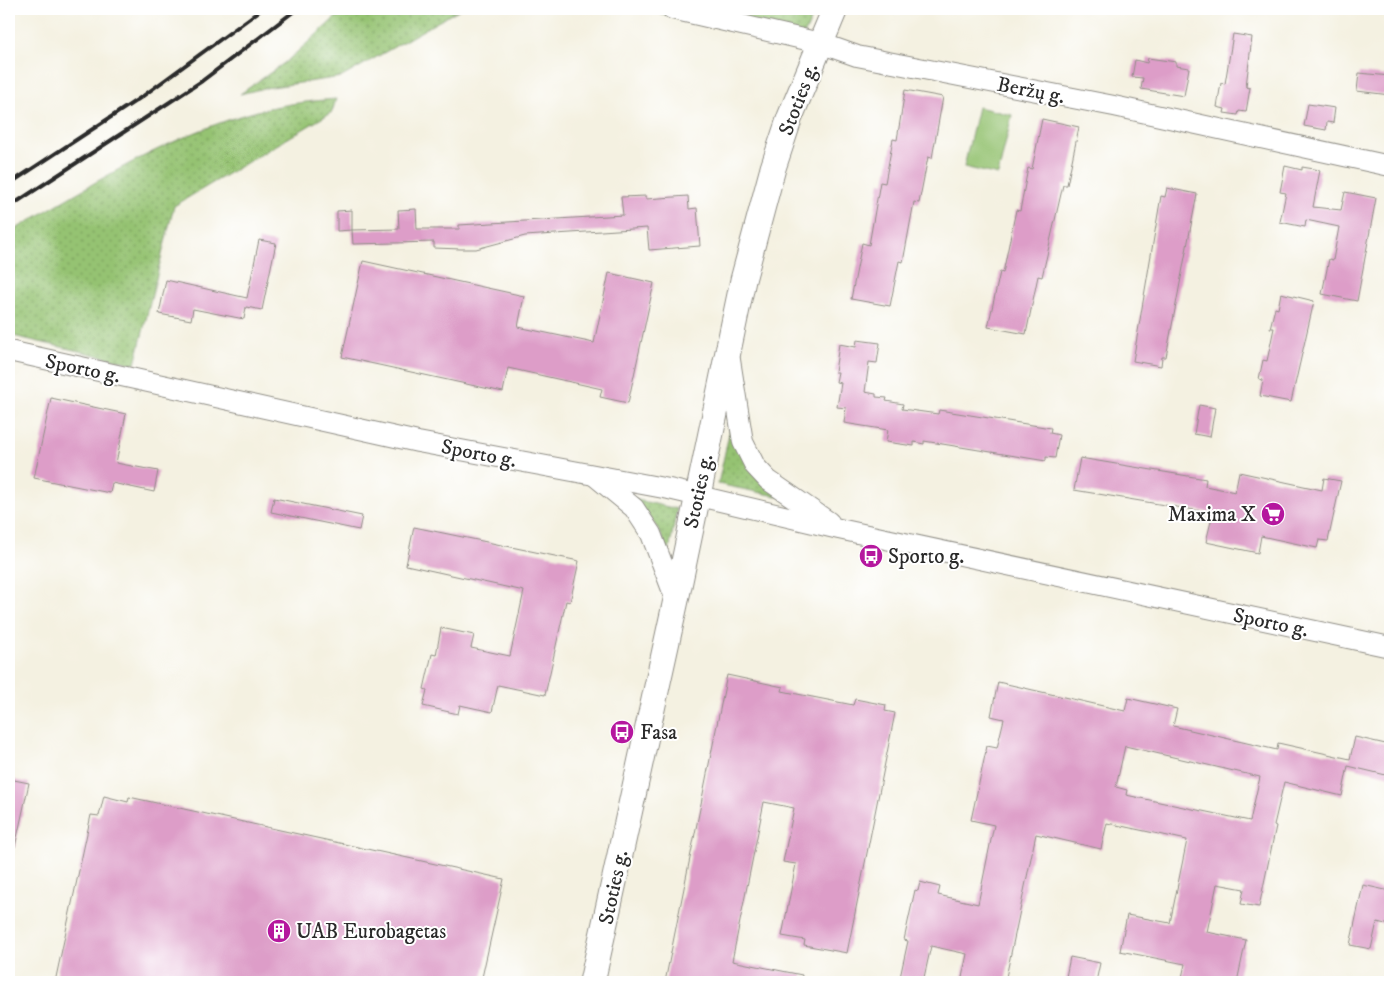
<svg xmlns="http://www.w3.org/2000/svg" width="1399" height="991" font-family="'IM FELL DW Pica',serif">
	<defs>
		<pattern id="grass-dots" width="8" height="8" patternUnits="userSpaceOnUse" patternTransform="scale(1.25)"><rect width="8" height="8" fill="#95c372"/><path d="M2 2h.1M6 6h.1" fill="none" stroke="#7a9f5e" stroke-width="1.8" stroke-linecap="round"/></pattern>
	</defs>
	<rect width="100%" height="100%" fill="#fff"/>
	<filter id="ink" filterUnits="userSpaceOnUse"><feTurbulence type="fractalNoise" baseFrequency=".02" numOctaves="2"/><feDisplacementMap in="SourceGraphic" scale="10" xChannelSelector="R" yChannelSelector="G"/><feConvolveMatrix kernelMatrix="1 2 1 2 8 2 1 2 1" color-interpolation-filters="sRGB"/></filter>
	<filter id="wash" filterUnits="userSpaceOnUse"><feTurbulence type="fractalNoise" baseFrequency=".0096" numOctaves="4" result="noise"/><feDisplacementMap in="SourceGraphic" scale="20" xChannelSelector="R" yChannelSelector="G"/><feGaussianBlur stdDeviation="1.12" result="paint"/><feColorMatrix in="noise" values="0 0 0 0 0 0 0 0 0 0 0 0 0 0 0 0 0 1.4 0 .05"/><feComposite in="paint" operator="in"/></filter>
	<g filter="url(#wash)">
		<rect width="100%" height="100%" fill="#f4f1e1"/>
		<g fill="url(#grass-dots)" stroke="#60774e">
			<polygon points="345,9 460,9 342,77 265,88 240,94 287,61"/>
			<polygon points="639,9 816,9 800,44"/>
			<path d="M336,99L332,112L174,206L135,364L9,335V233C89,186 170,134 261,110C285,104 311,101 336,99Z"/>
			<polygon points="733,416 786,498 718,484"/>
			<path d="M633,499L677,509L668,556C663,530 650,518 633,499Z"/>
		</g>
		<polygon fill="#95c372" stroke="#60774e" points="978,107 1012,115 998,175 964,167"/>
		<g id="blocks">
			<g fill="#dd9dc8" fill-rule="evenodd">
				<polygon points="1233,34 1252,37 1247,78 1246,87 1250,88 1246,112 1239,111 1238,115 1224,113 1225,109 1217,107 1221,83 1225,84"/>
				<polygon points="1148,58 1176,62 1176,66 1189,68 1184,96 1141,89 1143,78 1132,77 1135,60 1147,63"/>
				<polygon points="1359,73 1390,76 1390,95 1357,91"/>
				<polygon points="905,90 943,97 932,158 928,157 919,203 914,202 903,262 899,261 890,306 851,299 862,243 869,245 880,182 885,183 893,139 897,140"/>
				<polygon points="1308,104 1335,108 1333,123 1327,122 1326,130 1304,126"/>
				<polygon points="1042,119 1079,127 1067,185 1063,185 1042,277 1038,276 1026,334 988,327 1000,272 1003,273 1016,210 1020,211 1028,168 1032,169"/>
				<polygon points="1285,166 1302,170 1302,167 1320,170 1313,207 1341,210 1345,192 1376,198 1357,301 1322,294 1329,259 1333,260 1339,227 1306,220 1305,227 1280,222 1286,193 1280,192"/>
				<polygon points="1167,188 1197,194 1166,357 1162,357 1161,366 1133,361 1161,196 1165,197"/>
				<polygon points="646,196 646,199 688,196 689,209 697,208 700,246 649,250 647,228 525,236 476,249 461,249 434,248 434,242 353,244 352,230 399,229 398,210 416,209 417,229 459,229 459,225 623,215 621,197"/>
				<polygon points="352,210 352,230 337,231 337,211"/>
				<polygon points="259,240 276,243 262,310 246,307 244,319 193,309 191,320 159,314 166,280 247,298"/>
				<polygon points="363,261 524,296 518,327 594,343 609,273 654,283 628,403 600,397 602,389 508,368 503,392 342,357"/>
				<polygon points="1281,293 1314,301 1291,402 1260,396 1263,380 1259,379 1263,360 1267,361 1274,328 1270,328 1275,308 1278,309"/>
				<polygon points="857,340 880,343 877,363 869,362 865,392 876,394 876,397 887,398 886,401 903,404 902,409 938,414 939,410 1051,428 1050,433 1059,435 1055,458 1046,457 1046,461 924,441 924,444 914,442 914,446 886,442 888,430 844,423 846,408 837,407 841,383 836,382 838,372 835,372 839,344 856,347"/>
				<polygon points="51,398 126,414 116,463 158,471 154,492 112,483 110,493 34,478"/>
				<polygon points="1199,405 1215,408 1210,437 1194,434"/>
				<polygon points="1080,458 1206,479 1205,486 1235,492 1239,472 1322,490 1324,478 1341,481 1328,541 1319,540 1317,548 1261,536 1258,553 1206,542 1213,513 1074,490"/>
				<polygon points="274,498 362,516 359,530 271,512"/>
				<polygon points="414,527 579,561 570,602 566,601 545,695 498,685 492,712 460,705 458,714 423,706 427,690 424,689 432,654 436,655 441,628 474,635 471,648 510,656 524,591 406,565"/>
				<polygon points="727,675 783,687 782,691 853,705 855,699 886,705 885,711 895,713 847,953 804,945 805,940 782,936 796,864 783,862 794,808 764,802 732,961 802,975 801,982 665,982"/>
				<path d="M998,682L1125,711L1128,698L1177,709L1173,726L1277,750L1278,743L1350,759L1355,737L1390,745V776L1348,766L1342,796L1284,782L1274,825L1276,826L1259,907L1241,904L1244,889L1217,884L1207,932L1246,940L1237,982H1181L1185,964L1120,951L1127,915L1170,923L1187,840L1107,823L1101,849L1036,834L1005,982H961L967,954L931,946L923,982H899L908,941L904,940L915,890L918,891L920,882L940,887L938,895L978,904L994,825L971,820L987,746L997,748L1004,719L991,716ZM1125,746L1260,777L1250,821L1126,795L1127,790L1116,787Z"/>
				<polygon points="9,779 29,783 15,847 9,846"/>
				<polygon points="104,796 128,802 129,797 504,879 481,982 55,982 91,815 99,816"/>
				<polygon points="1363,885 1390,891 1390,925 1377,922 1371,949 1350,945"/>
				<polygon points="1070,957 1100,963 1096,982 1065,982"/>
			</g>
		</g>
	</g>
	<g filter="url(#ink)">
		<use href="#blocks" fill-opacity="0" stroke="#908e86" stroke-width="1"/>
		<g fill="none" stroke-linecap="round" stroke-linejoin="round">
			<g stroke="#908e86" stroke-width="22">
				<g id="minor">
					<polyline points="672,9 820,43 857,56 1114,106 1390,166"/>
					<polyline points="9,351 418,442 669,489 839,529 1390,647"/>
					<polyline points="730,360 743,442 755,466 768,480 829,522"/>
					<polyline points="595,476 634,508 651,534 676,600"/>
				</g>
			</g>
			<g stroke="#908e86" stroke-width="27">
				<polyline id="major" points="592,982 676,600 743,280 773,168 790,117 835,9"/>
			</g>
			<use href="#minor" stroke="#fff" stroke-width="20"/>
			<use href="#major" stroke="#fff" stroke-width="25"/>
			<g stroke="#2b2b2b" stroke-width="4">
				<polyline points="9,184 143,96 262,9"/>
				<polyline points="9,207 202,81 297,9"/>
			</g>
		</g>
	</g>
	<defs>
		<g id="supermarket-disc" transform="scale(1.25)"><circle r="9.5" fill="#b5179e" stroke="#fff"/><path d="M-6-5.5h2.5l.6 2H6L4.5 2H-2.5L-4.4-4H-6ZM-1.5 3.2a1.3 1.3 0 1 0 .1 0ZM3 3.2a1.3 1.3 0 1 0 .1 0Z" fill="#fff"/></g>
		<g id="bus-disc" transform="scale(1.25)"><circle r="9.5" fill="#b5179e" stroke="#fff"/><path d="M-5-6H5V4H4V6H2V4H-2V6H-4V4H-5ZM-3.5-4V0h7V-4ZM-3.5 1.2v1.5H-2V1.2ZM2 1.2v1.5H3.5V1.2Z" fill="#fff"/></g>
		<g id="building-disc" transform="scale(1.25)"><circle r="9.5" fill="#b5179e" stroke="#fff"/><path d="M-4-6H4V6H1V3H-1V6H-4ZM-2.5-4.3h1.7v1.8h-1.7ZM.8-4.3h1.7v1.8H.8ZM-2.5-1h1.7V.8h-1.7ZM.8-1h1.7V.8H.8Z" fill="#fff"/></g>
	</defs>
	<g fill-rule="evenodd">
		<use href="#supermarket-disc" x="1273" y="514"/>
		<use href="#bus-disc" x="871" y="556"/>
		<use href="#bus-disc" x="622" y="732"/>
		<use href="#building-disc" x="279" y="931"/>
	</g>
	<g text-anchor="middle" stroke-width="4" stroke-linejoin="round" paint-order="stroke">
		<g font-size="21" fill="#2b2b2b" stroke="#fff">
			<text transform="translate(1031 90) rotate(11)" y="7">Beržų g.</text>
			<text transform="translate(798 99) rotate(-69)" y="7">Stoties g.</text>
			<text transform="translate(83 368) rotate(12)" y="7">Sporto g.</text>
			<text transform="translate(479 453) rotate(11)" y="7">Sporto g.</text>
			<text transform="translate(698 491) rotate(-78)" y="7">Stoties g.</text>
			<text transform="translate(1271 622) rotate(12)" y="7">Sporto g.</text>
			<text transform="translate(613 887) rotate(-78)" y="7">Stoties g.</text>
		</g>
		<g font-size="21" fill="#2b2b2b" stroke="#fff" text-anchor="start">
			<text x="1256" y="521" text-anchor="end">Maxima X</text>
			<text x="888" y="563">Sporto g.</text>
			<text x="640" y="739">Fasa</text>
			<text x="296" y="938">UAB Eurobagetas</text>
		</g>
	</g>
	<rect width="1399" height="991" fill="none" stroke="#fff" stroke-width="30"/>
</svg>
